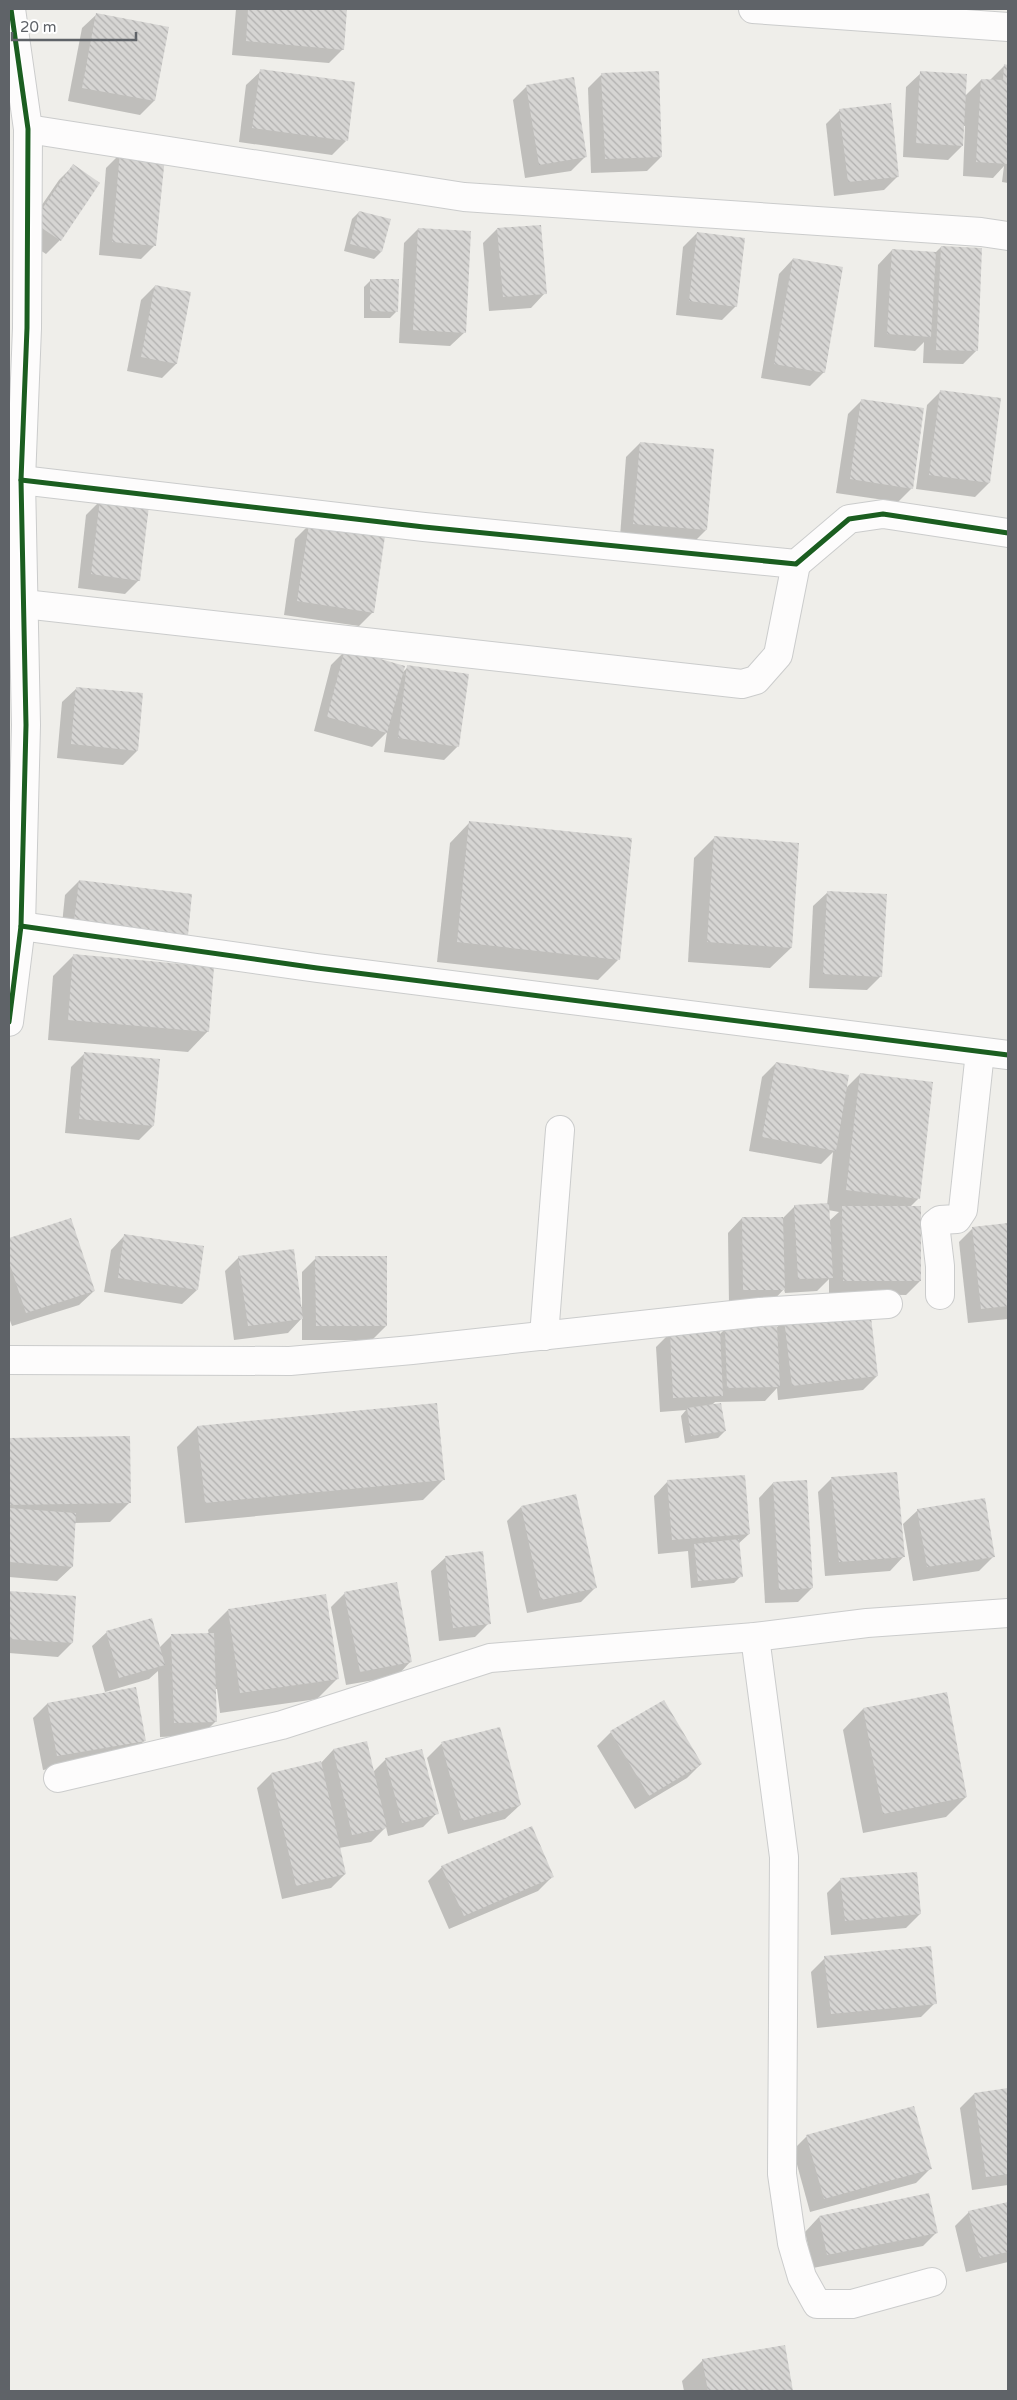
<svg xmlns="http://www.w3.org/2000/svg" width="1017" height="2400" font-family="'Varela Round',sans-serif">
	<defs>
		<pattern id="building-back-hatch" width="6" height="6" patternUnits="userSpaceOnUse" patternTransform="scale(1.25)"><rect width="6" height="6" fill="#d6d5d3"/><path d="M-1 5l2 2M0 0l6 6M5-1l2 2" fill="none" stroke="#b1b0af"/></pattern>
	</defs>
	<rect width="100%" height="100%" fill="#efeeea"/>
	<g fill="#0003" fill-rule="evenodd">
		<polygon points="236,9 346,9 343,49 329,63 232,55"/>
		<polygon points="97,14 154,101 140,115 68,101 82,28"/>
		<polygon points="1004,66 1008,66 1008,183 1002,182 1004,166 993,178 963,176 965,126 963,126 962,146 948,160 903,157 906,87 921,73 965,96 981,80 990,80"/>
		<polygon points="261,71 346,141 332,155 239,142 246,85"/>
		<polygon points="602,74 661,157 647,171 591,173 588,88"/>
		<polygon points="527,86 585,157 571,171 525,178 513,100"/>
		<polygon points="840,110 898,176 884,190 834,196 826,124"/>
		<polygon points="120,154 155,245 141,259 99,255 106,168"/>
		<polygon points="73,166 60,240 46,254 20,237 59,180"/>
		<polygon points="359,212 381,252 374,259 344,251 352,219"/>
		<polygon points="418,229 465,332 450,346 399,343 404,243"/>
		<polygon points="497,229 545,293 531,308 489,311 483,243"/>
		<polygon points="697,233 736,306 722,320 676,315 683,247"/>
		<polygon points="941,247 977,350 963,364 923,363 924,342 915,351 874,347 878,265 892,250 935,253"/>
		<polygon points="793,259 824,372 810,386 761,378 779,274"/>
		<polygon points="371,280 397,311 390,318 364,318 364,287"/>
		<polygon points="155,286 190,293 176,364 162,378 127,371 141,300"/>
		<polygon points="941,391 1000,399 989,483 975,497 916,489 927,405"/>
		<polygon points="862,400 912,488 898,502 836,493 848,414"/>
		<polygon points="640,443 706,530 692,544 620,537 626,457"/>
		<polygon points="100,501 139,580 125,594 78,588 86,515"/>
		<polygon points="309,525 373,612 359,626 284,615 295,539"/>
		<polygon points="345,651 402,673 408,667 458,746 444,760 384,752 387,732 372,747 314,731 331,665"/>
		<polygon points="77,688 137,751 123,765 57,758 62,702"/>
		<polygon points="470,822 618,960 598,980 437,962 450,843"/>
		<polygon points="714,838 798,844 791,948 770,968 688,962 694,858"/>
		<polygon points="79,881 187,934 173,948 61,934 65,895"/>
		<polygon points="828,892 881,976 867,990 809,988 813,906"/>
		<polygon points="73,956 208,1031 188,1052 48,1040 53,976"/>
		<polygon points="85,1053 153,1126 139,1140 65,1133 71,1067"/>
		<path d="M776,1063L845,1089L860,1074L932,1084L918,1199L910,1207L920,1281L906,1295L829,1294V1279L817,1291L785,1293L784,1289L770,1304H729L728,1233L742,1218H783L795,1206L827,1205L833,1152L821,1164L749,1151L762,1077ZM828,1210L839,1212L829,1221Z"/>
		<polygon points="71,1220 94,1291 79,1305 12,1326 9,1318 9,1239"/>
		<polygon points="1008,1224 1008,1319 968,1323 959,1242 973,1228"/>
		<polygon points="125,1235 197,1290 182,1304 104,1292 111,1250"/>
		<polygon points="239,1257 300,1307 302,1307 302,1272 316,1258 386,1326 372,1340 302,1340 302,1318 288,1333 234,1340 225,1271"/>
		<polygon points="784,1320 877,1376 863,1390 778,1400 777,1388 765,1401 715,1402 712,1405 725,1431 718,1438 685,1443 681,1416 686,1410 660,1412 656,1347 670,1333 719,1335 725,1329 777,1327"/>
		<polygon points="197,1427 444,1479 423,1500 185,1523 177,1447"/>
		<polygon points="128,1437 130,1502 110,1522 74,1523 72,1567 57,1581 9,1577 9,1439"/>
		<polygon points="832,1478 904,1556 890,1571 825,1576 818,1492"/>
		<polygon points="668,1481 749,1534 738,1544 741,1576 734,1583 691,1588 688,1551 658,1554 654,1496"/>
		<polygon points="773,1483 812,1588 798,1602 765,1603 759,1498"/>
		<polygon points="521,1507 595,1588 581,1602 527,1613 507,1521"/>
		<polygon points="918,1510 993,1557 979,1571 913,1581 903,1524"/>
		<polygon points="446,1557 489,1623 475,1637 439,1641 431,1571"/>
		<polygon points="9,1592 75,1597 72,1643 58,1657 9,1653"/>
		<polygon points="345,1593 411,1661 397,1676 346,1685 331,1607"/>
		<polygon points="228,1610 337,1679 317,1699 220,1713 217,1689 215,1689 216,1721 202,1735 160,1737 158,1671 149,1679 105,1692 92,1646 107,1632 159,1648 171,1636 209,1635 208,1630"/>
		<polygon points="946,1693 966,1797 946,1817 863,1833 843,1730 863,1709"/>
		<polygon points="47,1704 144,1741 130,1755 43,1770 33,1718"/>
		<polygon points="499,1728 520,1805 505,1819 448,1834 427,1758 441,1744"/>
		<polygon points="611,1732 701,1764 687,1778 635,1809 597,1746"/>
		<polygon points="333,1750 373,1772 386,1759 437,1813 423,1827 388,1836 386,1827 371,1842 339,1848 345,1874 331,1888 282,1899 257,1788 271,1774 321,1763"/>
		<polygon points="442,1867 552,1877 538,1891 449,1929 428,1881"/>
		<polygon points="841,1879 920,1914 906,1928 831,1935 827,1893"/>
		<polygon points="825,1958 935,2003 921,2017 817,2028 811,1972"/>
		<polygon points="1008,2089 1008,2185 972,2190 960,2108 974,2094"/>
		<polygon points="807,2136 930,2169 916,2183 810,2212 793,2150"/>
		<polygon points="1008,2203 1008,2262 966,2272 955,2226 969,2212"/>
		<polygon points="819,2217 937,2232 923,2246 813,2268 805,2232"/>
		<polygon points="784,2346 792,2391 684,2391 682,2381 703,2360"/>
	</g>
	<g fill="url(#building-back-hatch)">
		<polygon points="248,9 347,9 344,50 246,41"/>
		<polygon points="96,13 169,27 155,101 82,88"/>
		<polygon points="1004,64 1008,65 1008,164 976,162 981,79 1003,80"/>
		<polygon points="260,69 355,82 348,141 252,128"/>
		<polygon points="659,71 662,157 605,159 601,73"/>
		<polygon points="920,71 967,74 963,146 916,143"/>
		<polygon points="574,77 587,157 539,165 526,85"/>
		<polygon points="891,103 899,177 848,182 839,109"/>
		<polygon points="120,152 165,157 156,246 112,242"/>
		<polygon points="73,164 100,183 61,241 33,222"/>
		<polygon points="359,211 391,219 382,252 350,244"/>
		<polygon points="541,225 547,294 503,297 497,228"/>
		<polygon points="418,228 471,231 466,333 413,330"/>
		<polygon points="697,232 745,238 737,307 689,301"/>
		<polygon points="941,246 982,248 978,351 936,350"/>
		<polygon points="892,249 936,252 931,337 887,334"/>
		<polygon points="793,258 843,267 825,373 774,364"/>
		<polygon points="370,279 399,279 398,312 370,311"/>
		<polygon points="155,285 191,292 177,364 141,357"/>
		<polygon points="940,390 1001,398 990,483 929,475"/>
		<polygon points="861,399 924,408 913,489 850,479"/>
		<polygon points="640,442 714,449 707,530 633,524"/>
		<polygon points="100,499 149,506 140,581 91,574"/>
		<polygon points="309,524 385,536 374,613 297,601"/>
		<polygon points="345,649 405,666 387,733 327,717"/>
		<polygon points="407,665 469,674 459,747 398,738"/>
		<polygon points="76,687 143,693 138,751 71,744"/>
		<polygon points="469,821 632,838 620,960 457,942"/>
		<polygon points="714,836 799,843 792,948 707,942"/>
		<polygon points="79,880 192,894 188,935 74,921"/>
		<polygon points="827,891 887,894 882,977 823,974"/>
		<polygon points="73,954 214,967 209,1032 68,1020"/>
		<polygon points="84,1052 160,1059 154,1126 79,1119"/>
		<polygon points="776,1062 849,1075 836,1151 762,1137"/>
		<polygon points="860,1073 933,1082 920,1199 846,1190"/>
		<polygon points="829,1203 833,1278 798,1279 794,1205"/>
		<polygon points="842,1206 921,1206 921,1281 843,1281"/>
		<polygon points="742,1217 783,1217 785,1290 743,1290"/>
		<polygon points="71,1218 95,1291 26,1313 9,1262 9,1238"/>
		<polygon points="1008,1223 1008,1306 981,1309 972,1227"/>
		<polygon points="124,1234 204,1246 198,1290 118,1278"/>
		<polygon points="294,1249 303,1319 248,1326 238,1256"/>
		<polygon points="315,1256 387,1256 387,1326 316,1326"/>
		<polygon points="870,1309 878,1376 792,1386 784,1319"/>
		<polygon points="777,1326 780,1387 727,1388 725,1328"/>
		<polygon points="720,1329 723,1396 673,1398 670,1332"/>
		<polygon points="437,1403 445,1480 205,1503 197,1426"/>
		<polygon points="721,1403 726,1431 691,1436 687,1408"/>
		<polygon points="130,1436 131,1503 9,1505 9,1438"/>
		<polygon points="897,1472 905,1557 839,1562 831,1477"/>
		<polygon points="745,1475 750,1534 672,1540 667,1480"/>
		<polygon points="807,1480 813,1588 779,1590 773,1482"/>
		<polygon points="576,1494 597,1588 541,1600 521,1506"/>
		<polygon points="985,1498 995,1557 927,1567 917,1509"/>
		<polygon points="9,1508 76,1513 73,1567 9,1562"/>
		<polygon points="739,1539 743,1577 698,1581 694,1544"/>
		<polygon points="483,1551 491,1624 453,1628 445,1556"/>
		<polygon points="397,1582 412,1662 360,1672 344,1592"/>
		<polygon points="9,1591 76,1596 73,1643 9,1639"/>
		<polygon points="326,1594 339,1679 240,1693 228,1609"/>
		<polygon points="152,1618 165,1665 119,1678 106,1631"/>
		<polygon points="214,1633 217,1722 174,1723 171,1634"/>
		<polygon points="136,1687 146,1741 57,1756 47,1703"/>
		<polygon points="947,1692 967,1797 883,1814 863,1708"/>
		<polygon points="664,1700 702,1764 649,1796 610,1731"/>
		<polygon points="500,1727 521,1805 462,1821 441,1742"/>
		<polygon points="367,1741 387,1828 352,1835 333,1749"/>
		<polygon points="422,1749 439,1814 402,1823 385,1758"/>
		<polygon points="321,1761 346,1874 296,1886 271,1773"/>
		<polygon points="532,1826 554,1877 464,1916 441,1866"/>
		<polygon points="917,1872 921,1914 845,1921 840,1878"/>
		<polygon points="931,1946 937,2004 831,2014 824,1956"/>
		<polygon points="1008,2088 1008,2174 986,2177 974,2093"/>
		<polygon points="914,2106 932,2169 824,2199 806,2135"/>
		<polygon points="929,2193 938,2233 827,2255 819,2216"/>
		<polygon points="1008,2202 1008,2252 980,2258 968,2211"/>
		<polygon points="785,2345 793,2391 708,2391 702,2359"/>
	</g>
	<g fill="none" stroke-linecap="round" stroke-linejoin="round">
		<g stroke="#cbcccc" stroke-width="30">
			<g id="minor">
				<polyline points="753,9 1008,27"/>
				<polyline points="28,129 464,197 981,232 1008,236"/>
				<polyline points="21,480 424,527 796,564 849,519 883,514 1008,533"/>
				<polyline points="24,604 742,684 756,680 778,655 796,564"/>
				<polyline points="21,926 317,968 1008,1055"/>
				<polyline points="9,1022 21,926 26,725 21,480 27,328 28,129 11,9"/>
				<polyline points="940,1295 940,1266 935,1224 940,1220 957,1219 963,1210 980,1052"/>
				<polyline points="544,1336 560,1130"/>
				<polyline points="9,1360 290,1361 412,1350 760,1312 888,1304"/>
				<polyline points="755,1637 784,1857 782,2174 792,2243 802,2277 817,2304 852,2304 932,2282"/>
				<polyline points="58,1778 282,1725 490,1658 755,1637 867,1623 1008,1613"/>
			</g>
		</g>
		<use href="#minor" stroke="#fdfcfc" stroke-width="28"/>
		<g stroke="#fff" stroke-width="8">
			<g id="cycleway">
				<polyline points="21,480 424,527 796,564 849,519 883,514 1008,533"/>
				<polyline points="21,926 317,968 1008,1055"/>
				<polyline points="9,1022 21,926 26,725 21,480 27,328 28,129 11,9"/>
			</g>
		</g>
		<use href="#cycleway" stroke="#1b5e20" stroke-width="5"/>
	</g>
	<rect width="1017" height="2400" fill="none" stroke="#5f6368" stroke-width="20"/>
	<path d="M12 32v8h124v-8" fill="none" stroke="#5f6368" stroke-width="2.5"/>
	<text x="20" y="32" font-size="15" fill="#5f6368" stroke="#ffffff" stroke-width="4" paint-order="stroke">20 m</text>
</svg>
